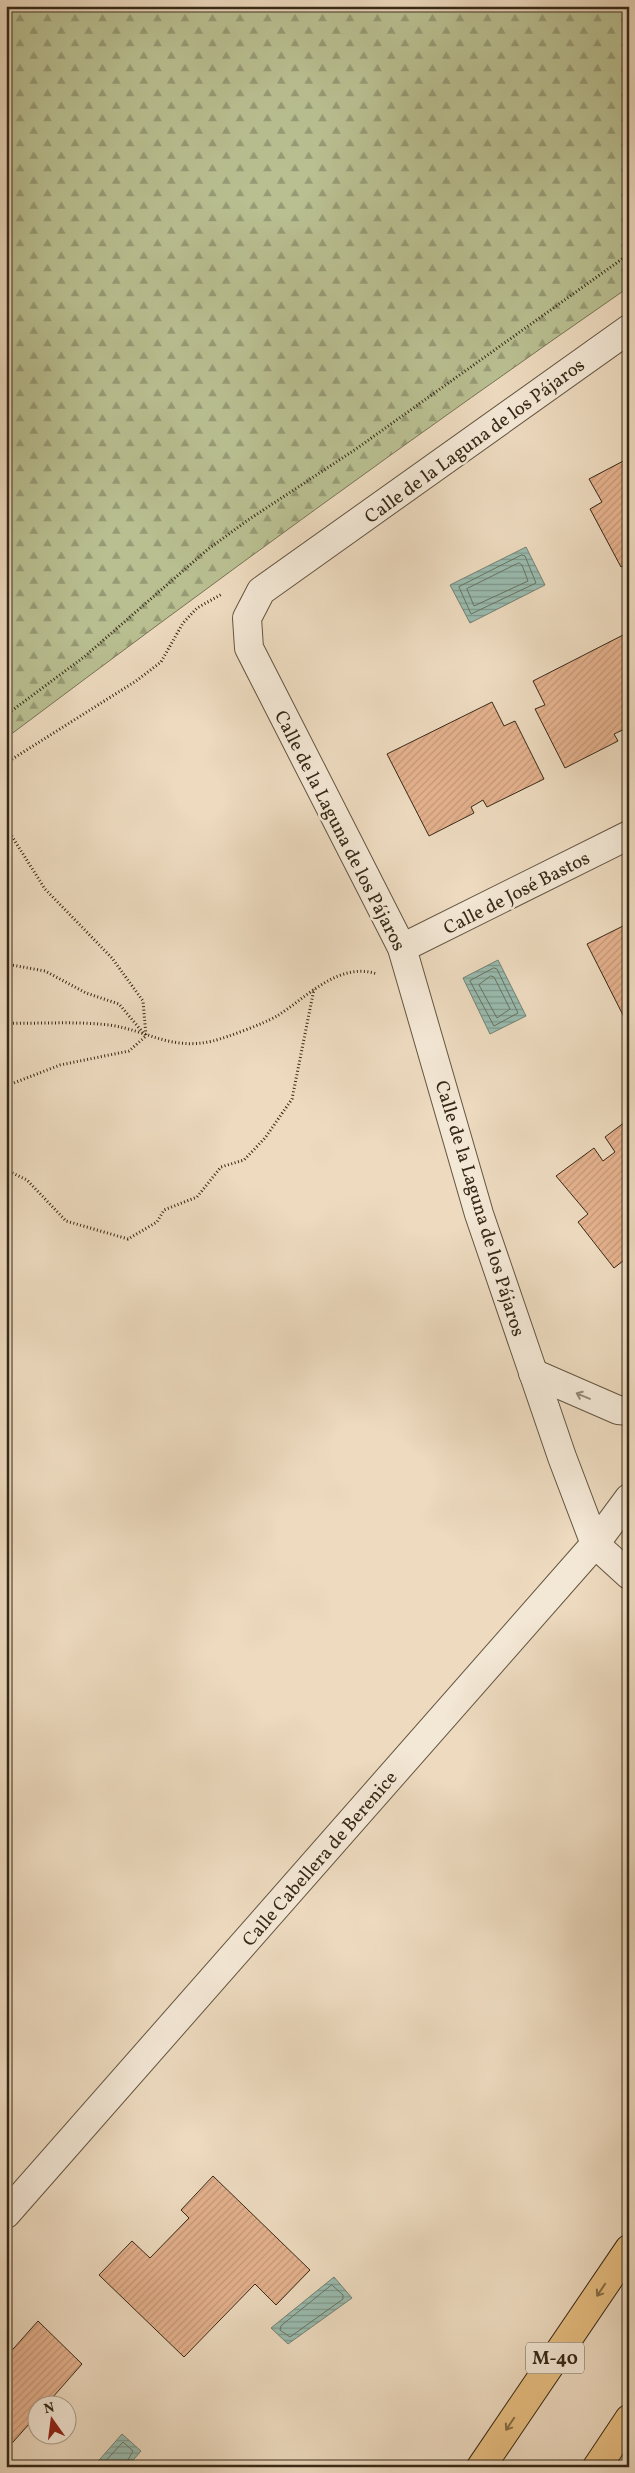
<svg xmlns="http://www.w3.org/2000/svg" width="635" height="2473" font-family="Vollkorn,serif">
	<defs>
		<pattern id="forest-firs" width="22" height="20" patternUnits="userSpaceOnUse" patternTransform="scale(1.25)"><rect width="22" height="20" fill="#b9bf91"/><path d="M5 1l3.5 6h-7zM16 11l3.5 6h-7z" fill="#979b75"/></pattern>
		<pattern id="water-rules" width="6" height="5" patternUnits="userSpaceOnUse" patternTransform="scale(1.25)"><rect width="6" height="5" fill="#99bbaf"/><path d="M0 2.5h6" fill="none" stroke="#7e988d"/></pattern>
		<pattern id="building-hatch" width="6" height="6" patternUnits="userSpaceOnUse" patternTransform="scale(1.25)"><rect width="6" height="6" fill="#e4b18d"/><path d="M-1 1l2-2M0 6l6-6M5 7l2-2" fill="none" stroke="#c49879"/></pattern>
	</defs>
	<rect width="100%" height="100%" fill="#eddabf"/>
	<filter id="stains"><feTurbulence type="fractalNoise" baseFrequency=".004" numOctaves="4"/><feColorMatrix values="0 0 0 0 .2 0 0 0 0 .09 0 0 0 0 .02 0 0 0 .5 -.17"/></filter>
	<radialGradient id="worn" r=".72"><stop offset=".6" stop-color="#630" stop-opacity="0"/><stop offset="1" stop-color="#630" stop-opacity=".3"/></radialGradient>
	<path fill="url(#forest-firs)" stroke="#787454" d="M6,6H629V287C418,433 211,584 6,738Z"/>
	<g fill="url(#water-rules)" stroke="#728172">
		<polygon points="526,547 545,585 470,623 450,585"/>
		<polygon points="498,960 526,1016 490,1034 463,978"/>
		<polygon points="334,2277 352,2298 288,2344 271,2328"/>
		<polygon points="122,2434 141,2451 127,2467 93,2467"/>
	</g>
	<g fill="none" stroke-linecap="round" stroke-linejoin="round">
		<g stroke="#687262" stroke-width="1">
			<polygon points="522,555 525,556 536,583 471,614 459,587"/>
			<polygon points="519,563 522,565 528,581 474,606 467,589"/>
			<polygon points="494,968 497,969 518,1013 494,1026 470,981"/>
			<polygon points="491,976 494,977 510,1009 497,1018 479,985"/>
			<polygon points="332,2285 343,2295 343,2299 290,2337 280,2330 281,2326"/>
			<polyline points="100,2467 123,2442 133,2451 124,2467"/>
		</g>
	</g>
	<g fill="url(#building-hatch)" stroke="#372916">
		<polygon points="629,458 629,562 621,567 590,509 602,502 589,479"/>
		<polygon points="629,632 629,727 614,734 618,741 565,768 535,709 545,705 533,681"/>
		<polygon points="492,702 504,726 515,721 544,779 487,807 483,800 471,807 474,813 429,836 387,754"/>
		<polygon points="629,923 629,1017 625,1019 587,944"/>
		<polygon points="629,1119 629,1269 623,1261 614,1268 578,1222 588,1214 556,1176 594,1148 603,1161 615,1152 605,1137"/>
		<polygon points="213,2176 310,2270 276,2305 255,2284 184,2357 99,2275 132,2241 150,2258 189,2218 181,2210"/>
		<polygon points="38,2321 82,2364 45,2406 38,2406 38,2414 6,2450 6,2357"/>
	</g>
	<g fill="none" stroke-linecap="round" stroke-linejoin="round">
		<g stroke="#645540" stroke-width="30">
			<g id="minor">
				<polyline points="629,329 261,591 247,618 249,648 402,948 479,1214 562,1457 595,1544 629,1575"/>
				<polyline points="402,948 629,835"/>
				<polyline points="533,1373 618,1410 629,1411"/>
				<polyline points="6,2214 595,1544 629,1498"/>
			</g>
		</g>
		<g stroke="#372916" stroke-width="30">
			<g id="motorway">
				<polyline points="481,2467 629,2249"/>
				<polyline points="597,2467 629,2419"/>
			</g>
		</g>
		<g stroke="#372916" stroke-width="3" stroke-dasharray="1 2.5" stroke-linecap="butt">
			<polyline points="6,715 84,657 207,550 248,520 356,449 629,254"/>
			<polyline points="6,763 136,681 161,662 183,623 197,608 222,594"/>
			<polyline points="6,827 45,889 112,958 143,1001 146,1036 129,1051 60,1065 6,1086"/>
			<polyline points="6,964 45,971 86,993 119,1004 145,1035"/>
			<path d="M6,1023C40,1024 76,1021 109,1025C147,1030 170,1051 213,1041C228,1037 263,1024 277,1016C306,998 339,961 377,974"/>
			<polyline points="6,1170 27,1180 66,1221 128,1239 157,1222 164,1210 197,1197 221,1167 244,1160 265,1138 292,1099 314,989"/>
		</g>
		<use href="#minor" stroke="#f3e7d5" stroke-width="28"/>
		<use href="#motorway" stroke="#e6bd80" stroke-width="28"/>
	</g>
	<defs><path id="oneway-shaft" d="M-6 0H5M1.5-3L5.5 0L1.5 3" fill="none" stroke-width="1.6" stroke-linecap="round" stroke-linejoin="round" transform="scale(1.25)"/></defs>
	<use stroke="#958876" href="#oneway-shaft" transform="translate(583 1396) rotate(-157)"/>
	<g stroke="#866c46">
		<use href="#oneway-shaft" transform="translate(601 2290) rotate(124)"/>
		<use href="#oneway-shaft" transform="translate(510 2424) rotate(124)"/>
	</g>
	<g text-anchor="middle" stroke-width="5" stroke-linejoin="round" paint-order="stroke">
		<rect fill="#f3e7d5" stroke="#6f624f" stroke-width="1" x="526" y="2342.5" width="58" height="31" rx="4"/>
		<g font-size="18" font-weight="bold" fill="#372916">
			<text x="555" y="2364">M-40</text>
		</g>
		<g font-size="19" fill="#372916" stroke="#f3e7d5">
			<text transform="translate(474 440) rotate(-36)" y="7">Calle de la Laguna de los Pájaros</text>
			<text transform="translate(341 830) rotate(63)" y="7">Calle de la Laguna de los Pájaros</text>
			<text transform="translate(516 892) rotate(-27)" y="7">Calle de José Bastos</text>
			<text transform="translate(481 1208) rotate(73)" y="7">Calle de la Laguna de los Pájaros</text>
			<text transform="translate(319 1858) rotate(-49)" y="7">Calle Cabellera de Berenice</text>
		</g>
	</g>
	<rect width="635" height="2473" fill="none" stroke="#eddabf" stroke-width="25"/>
	<rect x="8" y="8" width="620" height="2458" fill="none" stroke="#372916" stroke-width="2.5"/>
	<rect x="12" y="12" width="610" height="2448" fill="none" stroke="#372916"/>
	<g transform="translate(52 2420) rotate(346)"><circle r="24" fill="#f3e7d5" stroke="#a89b89"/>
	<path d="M0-4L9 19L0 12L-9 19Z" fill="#8f2418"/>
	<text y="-8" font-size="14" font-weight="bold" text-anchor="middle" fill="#372916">N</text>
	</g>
	<rect width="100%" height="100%" filter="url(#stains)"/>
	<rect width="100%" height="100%" fill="url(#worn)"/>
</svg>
